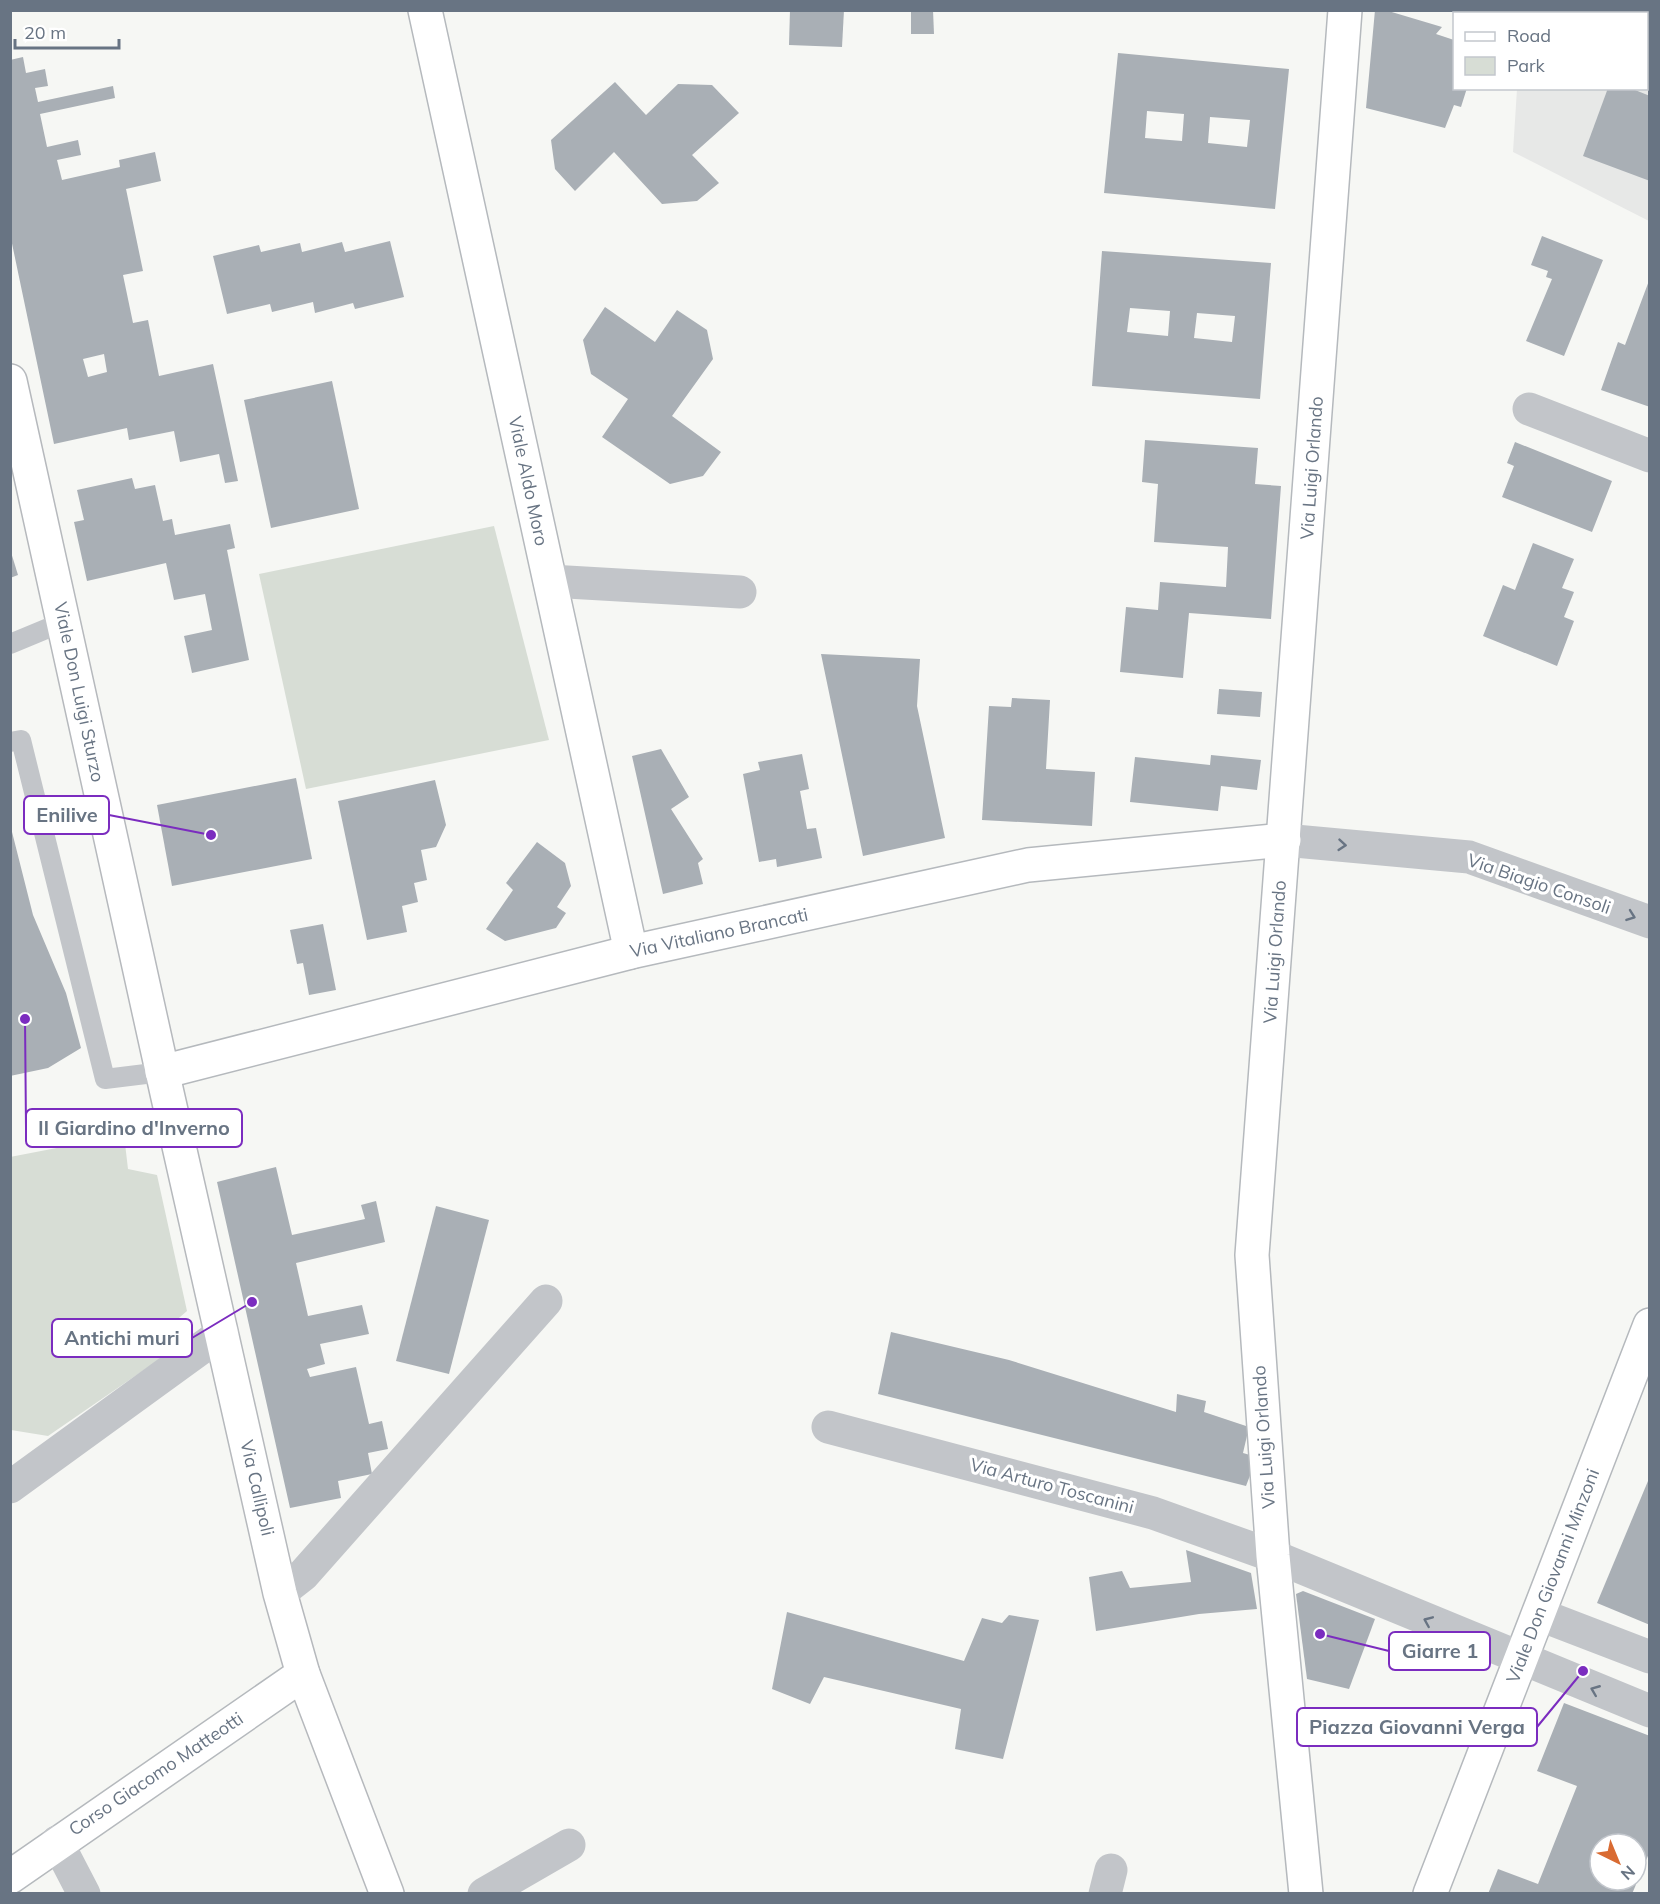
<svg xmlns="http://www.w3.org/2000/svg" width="1660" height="1904" font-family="Mulish,sans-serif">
	<rect width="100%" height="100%" fill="#f6f7f4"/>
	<polygon fill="#e7e8e7" points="1647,76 1649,76 1649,221 1513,152 1517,89 1646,88"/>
	<g fill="#d7ddd5">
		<polygon points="494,526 549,740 306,789 259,574"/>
		<path d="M124,1135L128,1169L157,1175L187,1311C170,1325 164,1332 167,1354L48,1436L11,1430L10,1157Z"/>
	</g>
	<g fill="#a9afb5" fill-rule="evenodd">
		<polygon points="790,10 844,10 842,47 789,45"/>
		<polygon points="911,10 933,10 934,34 911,34"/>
		<polygon points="1375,10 1385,10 1442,27 1436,34 1454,40 1454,88 1467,88 1461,107 1454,105 1445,128 1366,108"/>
		<path d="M1118,53L1289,69L1275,209L1104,193ZM1147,111L1184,114L1182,141L1145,138ZM1210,117L1250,120L1247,147L1208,143Z"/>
		<path d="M23,57L26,73L45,69L48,86L35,88L38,102L113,86L115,98L40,114L47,147L78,140L81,155L57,160L62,180L120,167L119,160L155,152L161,181L126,189L143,271L123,275L133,323L148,320L159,376L213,364L238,481L225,483L219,454L180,462L174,431L129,440L127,428L54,444L10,234V60ZM104,354L107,372L88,377L83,359Z"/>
		<polygon points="615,82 646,115 678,84 712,85 739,113 692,155 719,183 697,201 662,204 614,152 575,191 555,169 551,140"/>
		<polygon points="1608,88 1630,88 1650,96 1650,181 1583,156"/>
		<polygon points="1542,236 1603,260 1564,356 1526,341 1552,279 1546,277 1548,271 1531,265"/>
		<polygon points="390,241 404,297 355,309 353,303 315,313 313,302 272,312 270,304 227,314 213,256 259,245 261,252 300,243 302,252 342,242 345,252"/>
		<path d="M1102,251L1271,263L1260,399L1092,386ZM1130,308L1170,311L1168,336L1127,332ZM1197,313L1235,316L1232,342L1194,338Z"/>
		<polygon points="1650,278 1650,407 1601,390 1618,342 1625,345"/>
		<polygon points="605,307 655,342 677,310 707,330 713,359 672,416 721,452 703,476 670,484 602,437 628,399 591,374 583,340"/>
		<polygon points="332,381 359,509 271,528 244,400"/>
		<polygon points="1145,440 1258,448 1255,484 1281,486 1271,619 1189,613 1183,678 1120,672 1126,607 1158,610 1160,582 1226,587 1228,547 1154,542 1158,484 1142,482"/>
		<polygon points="1515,442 1612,481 1592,532 1502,497 1514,466 1507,463"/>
		<polygon points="132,478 135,489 155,485 163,521 172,519 175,535 230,524 235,548 227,550 249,660 192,673 184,636 212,630 205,594 174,600 166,563 87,581 74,522 84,520 77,490"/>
		<polygon points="1533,543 1574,559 1562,588 1574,592 1564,617 1574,621 1557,666 1483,636 1503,585 1515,590"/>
		<polygon points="10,549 18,575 10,578"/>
		<polygon points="821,654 920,659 917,706 945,838 863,856"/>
		<polygon points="1219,689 1262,692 1260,717 1217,714"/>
		<polygon points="1012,698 1050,700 1046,769 1095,772 1092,826 982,820 989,706 1011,707"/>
		<polygon points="661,749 689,797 671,809 703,859 698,863 703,884 663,894 632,756"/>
		<polygon points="802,754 809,789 800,791 807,829 816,828 822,858 777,867 776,859 759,862 743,774 760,770 758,762"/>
		<polygon points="1211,755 1261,760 1257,790 1221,786 1218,811 1130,802 1135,757 1210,765"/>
		<polygon points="296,778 312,859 172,886 157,805"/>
		<polygon points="435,780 446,825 436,847 421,850 427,880 414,883 418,902 402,906 407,932 367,940 338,801"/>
		<polygon points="10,824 33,915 66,993 81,1048 48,1068 10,1076"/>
		<polygon points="537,842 565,863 571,886 557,907 566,913 556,928 505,941 486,929 513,890 506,883"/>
		<polygon points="323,924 336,990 309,995 303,963 297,964 290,930"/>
		<polygon points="276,1167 292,1235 365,1219 361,1205 376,1201 385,1242 296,1263 308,1316 362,1305 369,1334 320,1344 325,1364 307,1369 310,1377 356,1367 369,1424 382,1421 388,1449 368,1453 372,1474 338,1481 341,1498 290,1508 217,1182"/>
		<polygon points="436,1206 489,1220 449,1374 396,1361"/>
		<polygon points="891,1332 1009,1360 1176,1412 1177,1394 1206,1401 1204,1412 1249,1427 1243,1453 1257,1457 1246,1486 878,1394"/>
		<polygon points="1648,1481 1650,1482 1650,1625 1597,1603"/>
		<polygon points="1186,1550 1251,1573 1257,1609 1199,1614 1096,1631 1089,1577 1122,1571 1130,1588 1191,1582"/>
		<polygon points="1303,1591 1375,1619 1349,1689 1307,1679 1296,1594"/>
		<polygon points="787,1612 964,1661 982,1618 1002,1623 1009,1615 1039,1620 1003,1759 955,1749 961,1709 824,1677 810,1704 772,1689"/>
		<path d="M1564,1703L1650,1736V1851L1632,1894H1488L1498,1869L1538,1884L1577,1786L1537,1771ZM1600,1844H1636V1880H1600Z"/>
	</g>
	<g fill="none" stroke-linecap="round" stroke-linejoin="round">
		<g stroke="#b5b9bd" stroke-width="36">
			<g id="secondary">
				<polyline points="425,10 631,952"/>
				<polyline points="162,1072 631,952 1028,865 1284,840"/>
				<polyline points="10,1877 303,1674"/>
				<polyline points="1306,1894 1273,1556 1252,1255 1345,10"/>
				<polyline points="1430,1894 1650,1325"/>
			</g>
		</g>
		<g stroke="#b6b9bd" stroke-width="36">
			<polyline id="primary" points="10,381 167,1093 280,1593 303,1674 387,1894"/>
		</g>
		<g stroke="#c2c5c9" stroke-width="20">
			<polyline points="10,644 63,622"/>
			<polyline points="10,742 21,740 105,1079 162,1072"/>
		</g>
		<g stroke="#c2c5c9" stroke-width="33">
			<polyline points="1479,10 1490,14"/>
			<polyline points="1593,14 1593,10"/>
			<polyline points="1646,56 1650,57"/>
			<polyline points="1529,409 1650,456"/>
			<polyline points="550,581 740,592"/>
			<polyline points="1284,840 1469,857 1650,922"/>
			<polyline points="828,1427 1153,1513 1273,1556 1650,1711"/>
			<polyline points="10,1487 222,1333"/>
			<polyline points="280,1593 303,1575 546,1301"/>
			<polyline points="1538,1614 1650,1657"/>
			<polyline points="57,1842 84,1894"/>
			<polyline points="484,1894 569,1845"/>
			<polyline points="1105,1894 1111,1870"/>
		</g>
		<use href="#secondary" stroke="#fff" stroke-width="33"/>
		<use href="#primary" stroke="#fff" stroke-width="33"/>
	</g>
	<defs><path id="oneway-chevron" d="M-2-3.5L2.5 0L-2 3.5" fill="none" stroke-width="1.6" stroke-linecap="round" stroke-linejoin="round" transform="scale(1.5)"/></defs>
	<g stroke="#687483">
		<use href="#oneway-chevron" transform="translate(1342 845) rotate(5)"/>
		<use href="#oneway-chevron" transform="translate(1631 916) rotate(20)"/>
		<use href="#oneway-chevron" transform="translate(1428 1621) rotate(-157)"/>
		<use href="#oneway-chevron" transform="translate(1595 1690) rotate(-158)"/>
	</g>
	<g text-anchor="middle" stroke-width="6" stroke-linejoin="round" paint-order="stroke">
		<g font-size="18" fill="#687483" stroke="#fff">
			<text transform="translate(1312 468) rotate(-86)" y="6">Via Luigi Orlando</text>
			<text transform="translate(528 481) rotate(78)" y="6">Viale Aldo Moro</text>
			<text transform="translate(79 692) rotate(78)" y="6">Viale Don Luigi Sturzo</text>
			<text transform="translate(1539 884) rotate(19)" y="6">Via Biagio Consoli</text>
			<text transform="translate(719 933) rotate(-12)" y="6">Via Vitaliano Brancati</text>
			<text transform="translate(1275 952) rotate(-86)" y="6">Via Luigi Orlando</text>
			<text transform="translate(1264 1437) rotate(-94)" y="6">Via Luigi Orlando</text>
			<text transform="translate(1052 1486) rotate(15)" y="6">Via Arturo Toscanini</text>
			<text transform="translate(257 1488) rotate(77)" y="6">Via Callipoli</text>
			<text transform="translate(1553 1576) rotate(-69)" y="6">Viale Don Giovanni Minzoni</text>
			<text transform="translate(156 1774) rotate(-34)" y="6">Corso Giacomo Matteotti</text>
		</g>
	</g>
	<path fill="none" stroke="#7b2cbf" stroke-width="2" d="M211 835L109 815M25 1019L26 1128M252 1302L192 1338M1320 1634L1389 1651M1583 1671L1537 1727"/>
	<g fill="#7b2cbf" stroke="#fff" stroke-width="2">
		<circle cx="211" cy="835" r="6"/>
		<circle cx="25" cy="1019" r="6"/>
		<circle cx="252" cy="1302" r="6"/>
		<circle cx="1320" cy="1634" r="6"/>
		<circle cx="1583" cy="1671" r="6"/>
	</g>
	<g fill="#fff" stroke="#7b2cbf" stroke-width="2">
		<rect x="24" y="796" width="85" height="38" rx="6"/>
		<rect x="26" y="1109" width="216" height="38" rx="6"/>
		<rect x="52" y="1319" width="140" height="38" rx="6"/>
		<rect x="1389" y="1632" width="101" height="38" rx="6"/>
		<rect x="1297" y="1708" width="240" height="38" rx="6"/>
	</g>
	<g font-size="20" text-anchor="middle" font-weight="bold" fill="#687483">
		<text x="67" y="822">Enilive</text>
		<text x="134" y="1135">Il Giardino d'Inverno</text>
		<text x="122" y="1345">Antichi muri</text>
		<text x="1440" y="1658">Giarre 1</text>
		<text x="1417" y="1734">Piazza Giovanni Verga</text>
	</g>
	<rect width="1660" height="1904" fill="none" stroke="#687483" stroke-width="24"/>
	<rect x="1453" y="12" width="195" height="78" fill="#ffffff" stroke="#c3c7cd" stroke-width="1.5"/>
	<rect x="1465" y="32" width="30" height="9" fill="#ffffff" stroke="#c3c7cd" stroke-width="1.5"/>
	<text x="1507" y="42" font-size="18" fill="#687483">Road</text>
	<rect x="1465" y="57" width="30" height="18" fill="#d7ddd5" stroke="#c3c7cd" stroke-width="1.5"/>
	<text x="1507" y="72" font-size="18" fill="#687483">Park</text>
	<g transform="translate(1618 1862) rotate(137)"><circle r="28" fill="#ffffff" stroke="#c3c7cd" stroke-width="1.5"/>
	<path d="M0-4.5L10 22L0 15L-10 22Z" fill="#d96b32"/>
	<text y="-9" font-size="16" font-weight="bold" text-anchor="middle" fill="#687483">N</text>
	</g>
	<path d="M15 39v9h104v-9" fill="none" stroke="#687483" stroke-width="3"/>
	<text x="24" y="39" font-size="18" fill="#687483" stroke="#ffffff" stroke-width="4.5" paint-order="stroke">20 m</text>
</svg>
